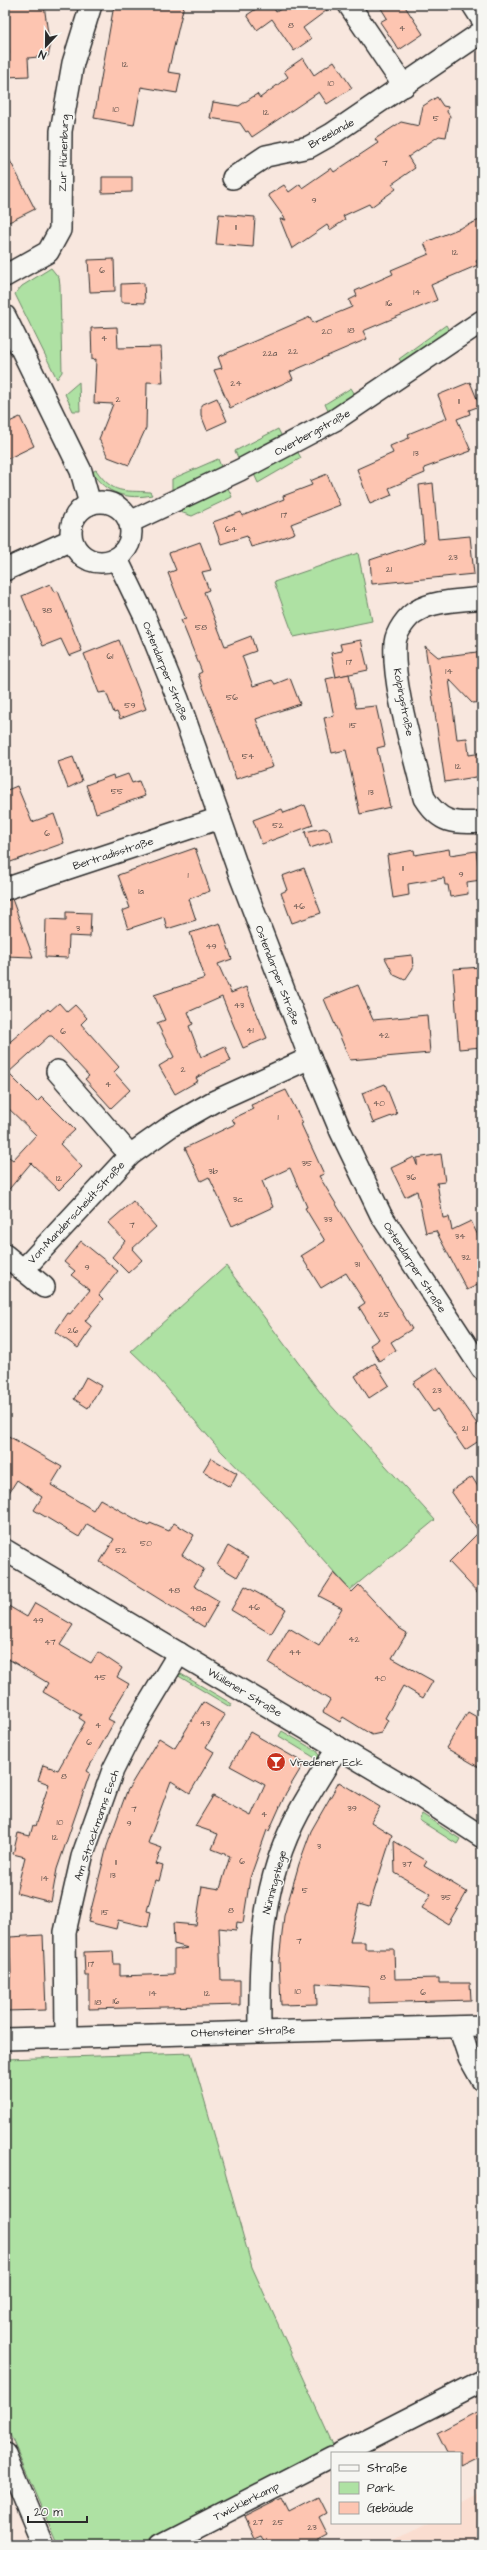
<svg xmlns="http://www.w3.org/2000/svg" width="487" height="2550" font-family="'Architects Daughter',sans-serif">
	<rect width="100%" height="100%" fill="#f8e7de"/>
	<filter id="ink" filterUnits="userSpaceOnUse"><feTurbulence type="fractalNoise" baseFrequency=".025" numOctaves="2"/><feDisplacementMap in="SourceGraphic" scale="8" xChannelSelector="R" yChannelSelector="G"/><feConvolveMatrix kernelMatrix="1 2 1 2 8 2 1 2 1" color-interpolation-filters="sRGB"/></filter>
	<g filter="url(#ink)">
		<polygon fill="#faddd0" points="482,2492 482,2545 382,2545 424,2523 460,2523 460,2504"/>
		<g fill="#aee1a3" stroke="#6c8667">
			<polygon points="51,268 59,278 60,286 62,372 57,379 15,294 22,286"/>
			<polygon points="446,325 450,332 403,364 399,359"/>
			<polygon points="79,382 80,411 73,411 65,394"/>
			<polygon points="351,388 356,396 329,413 325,404"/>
			<polygon points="278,429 283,439 239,460 235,451"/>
			<polygon points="297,451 301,458 258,483 254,474"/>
			<polygon points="218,459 222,469 172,491 172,479"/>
			<path d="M96,470C114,495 122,490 150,492L152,495C128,500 105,494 92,472Z"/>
			<polygon points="227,486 232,497 192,516 174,510"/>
			<polygon points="358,553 372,621 294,637 274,582"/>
			<polygon points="226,1266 326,1400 435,1520 350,1590 282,1513 220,1450 153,1372 131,1351"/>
			<polygon points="181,1674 232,1704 230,1707 177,1675"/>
			<polygon points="282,1731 318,1752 320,1761 279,1736"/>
			<polygon points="422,1814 460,1839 457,1844 419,1820"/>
			<polygon points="191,2053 252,2267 334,2447 139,2545 58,2545 5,2423 5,2059"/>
		</g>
		<g fill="#fdc5b1" stroke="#2b2b2b">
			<polygon points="6,5 44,5 50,48 48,56 28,58 29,76 6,77 5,54 9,54"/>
			<polygon points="114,5 184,5 168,72 181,74 177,93 141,87 134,125 94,118"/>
			<polygon points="262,5 272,5 276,12 287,5 334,5 303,28 311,39 294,51 272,19 257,30 247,15"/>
			<polygon points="379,5 404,5 423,34 399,50 380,22 387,18"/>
			<polygon points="303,58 314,75 334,61 352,88 327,104 319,92 252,137 248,131 246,132 240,123 210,118 213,102 239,106 257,94 260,98 288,77 284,71"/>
			<polygon points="437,97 443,106 448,107 447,112 450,116 446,137 439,136 408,157 415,168 392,184 396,189 371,207 369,204 343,216 345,220 330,230 327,225 292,249 280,219 286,220 268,195 284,185 289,192 300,184 302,188 331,168 334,172 378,143 375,139 401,122 419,126 423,106"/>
			<polygon points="5,151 35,209 5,224"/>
			<polygon points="102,177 132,177 132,192 102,193"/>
			<polygon points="219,214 255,217 253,247 216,244"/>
			<polygon points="482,219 482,258 476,261 478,265 431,285 437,300 363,331 367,339 290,372 293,379 230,408 214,370 222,368 218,357 310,317 313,323 352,307 349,300 357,296 355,291 393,274 391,270 429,254 424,243"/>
			<polygon points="114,259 115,291 90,292 88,260"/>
			<polygon points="144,283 145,303 121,302 121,284"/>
			<polygon points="117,327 118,348 161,347 163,383 147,382 146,428 129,465 108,457 99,439 113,404 94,403 96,359 92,360 91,328"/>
			<polygon points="470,382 480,406 469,410 470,414 457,419 471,451 424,468 425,473 389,488 392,495 370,504 357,469 393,453 390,446 409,438 408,434 447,418 438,395"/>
			<polygon points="217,398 227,421 207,430 201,415 201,405"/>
			<polygon points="20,417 34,446 5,460 5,424"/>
			<polygon points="327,474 340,505 291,524 295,533 279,539 251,547 247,536 221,544 213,522 241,512 242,516 284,499 283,496 312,485 310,481"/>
			<polygon points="433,483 438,539 470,536 474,574 372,584 370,560 424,542 419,485"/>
			<polygon points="200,542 211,570 202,572 209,590 204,592 225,646 251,636 256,651 242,656 253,686 272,680 275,684 290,678 300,704 256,719 273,767 236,779 225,745 198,674 202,672 181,620 186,619 168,573 176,570 169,553"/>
			<polygon points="50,584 54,592 58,591 82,651 69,656 61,639 43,646 22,596"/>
			<polygon points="119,640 146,709 120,719 117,712 114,713 106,692 99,693 84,654"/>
			<polygon points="361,640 368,670 336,677 331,653 342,651 340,644"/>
			<polygon points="425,646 438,657 477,652 482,702 472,703 449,679 457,739 467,738 469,755 482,753 482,776 445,782"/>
			<polygon points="349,674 356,708 376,706 385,746 377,748 390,807 360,814 346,750 332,753 324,718 334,716 326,679"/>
			<polygon points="73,757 82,781 68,788 58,762"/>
			<polygon points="128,774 132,783 139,781 145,796 96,813 86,785 113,775 114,779"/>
			<polygon points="17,786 32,822 54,814 64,843 5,864 5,791"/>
			<polygon points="305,805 313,825 262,844 253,820 282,809 284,813"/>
			<polygon points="324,828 329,830 332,841 310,848 305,832"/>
			<polygon points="195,848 210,891 189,899 196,920 167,929 164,917 128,929 122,911 130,908 118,875"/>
			<polygon points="449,849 450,855 476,851 481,880 467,882 468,894 450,897 448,885 445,885 444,878 408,884 409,895 393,898 387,855 414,850 415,855"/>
			<polygon points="304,868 321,913 292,923 281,893 287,890 282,876"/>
			<polygon points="12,899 33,957 5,956 5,901"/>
			<polygon points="66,912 91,913 90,937 69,936 68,958 45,957 46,919 66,920"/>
			<polygon points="220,923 232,959 218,964 231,993 246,987 267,1038 243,1048 222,997 188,1012 193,1024 189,1026 201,1057 225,1046 231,1061 212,1069 196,1078 198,1081 175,1094 159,1066 174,1057 157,1023 165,1020 154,995 205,978 190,933"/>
			<polygon points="412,955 413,968 405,980 394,975 385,958"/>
			<polygon points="482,967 482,1047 459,1049 453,969"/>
			<polygon points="358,985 373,1020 427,1015 430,1053 350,1060 324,999"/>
			<polygon points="59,1003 67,1012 75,1005 87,1018 81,1024 119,1067 114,1072 130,1090 111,1108 85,1079 89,1076 52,1036 49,1036 8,1073 37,1102 42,1097 75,1130 60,1144 82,1167 59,1190 31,1163 5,1194 5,1154 13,1160 36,1135 5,1105 5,1046 48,1009 50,1011"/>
			<polygon points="385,1084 397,1114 373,1123 362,1093"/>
			<polygon points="286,1090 303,1123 301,1124 324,1174 319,1176 412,1329 391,1342 396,1350 379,1361 370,1345 379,1339 359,1307 365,1303 346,1273 321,1288 301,1256 325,1241 305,1208 307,1207 290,1168 262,1181 273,1207 232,1226 209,1177 201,1181 185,1148 235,1124 232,1119 253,1109 251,1105"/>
			<polygon points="441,1154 445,1182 437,1183 443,1218 449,1217 452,1230 471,1221 482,1244 482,1283 467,1290 436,1231 426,1233 417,1191 405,1197 391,1168 414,1157 417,1165 417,1158"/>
			<polygon points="133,1201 156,1227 132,1249 142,1260 128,1273 112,1257 125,1241 108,1223"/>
			<polygon points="81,1241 118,1271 99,1295 103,1299 85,1321 91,1326 91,1329 78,1348 55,1332 68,1313 70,1314 90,1290 71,1275 75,1271 64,1262"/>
			<polygon points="375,1363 389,1385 369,1398 355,1376"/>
			<polygon points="437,1367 482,1431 482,1439 465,1450 437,1409 433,1412 413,1383"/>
			<polygon points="86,1377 101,1386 88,1408 74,1399"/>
			<polygon points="5,1434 62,1467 51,1485 93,1510 100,1499 148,1526 150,1523 169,1531 174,1523 194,1535 182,1555 204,1569 194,1586 219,1601 204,1627 100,1562 114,1539 87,1524 79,1537 34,1510 42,1497 17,1480 5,1499"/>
			<polygon points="211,1458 237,1473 230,1487 203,1471"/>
			<polygon points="472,1477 482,1493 482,1597 449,1562 479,1532 451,1491"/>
			<polygon points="228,1546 248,1558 237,1577 217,1565"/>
			<polygon points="334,1573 352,1592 359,1585 399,1628 407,1633 392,1658 433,1681 423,1698 403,1686 385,1718 388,1720 381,1733 372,1735 343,1717 340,1722 323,1712 330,1700 269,1663 289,1628 319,1646 342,1608 319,1596"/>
			<polygon points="245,1586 286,1609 271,1634 231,1610"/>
			<polygon points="35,1603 73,1625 60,1645 91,1663 98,1652 122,1668 117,1677 129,1684 108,1719 114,1722 87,1771 90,1773 57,1869 51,1902 16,1893 25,1857 13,1854 18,1833 30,1836 33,1825 35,1826 49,1784 38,1780 43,1765 58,1770 85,1722 79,1718 81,1714 43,1692 48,1683 5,1657 5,1604 27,1617"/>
			<polygon points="203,1702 225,1715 206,1747 214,1752 190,1793 171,1781 148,1843 162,1848 156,1864 163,1866 159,1881 155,1880 147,1911 151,1912 148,1927 118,1920 116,1929 88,1922 107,1846 127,1791 159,1738 175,1748"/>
			<polygon points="468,1712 482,1720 482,1769 446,1748"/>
			<polygon points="250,1732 304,1763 286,1793 269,1831 267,1830 250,1878 243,1923 237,1922 236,1930 219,1928 221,1980 240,1980 240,2005 89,2009 89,1976 85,1976 84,1952 113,1951 114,1964 120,1964 120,1976 174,1974 174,1950 188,1948 174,1944 173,1923 196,1925 202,1886 220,1889 230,1856 212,1849 218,1834 195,1826 213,1796 251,1816 265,1785 230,1766"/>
			<polygon points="339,1782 380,1807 371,1822 392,1835 369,1907 359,1904 350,1942 365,1942 365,1949 394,1949 395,1979 439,1978 439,1983 470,1983 471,2000 369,2003 369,1987 316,1983 317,2004 281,2005 279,1961 284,1916 299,1864 311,1831"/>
			<polygon points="394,1841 427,1861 424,1866 467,1892 448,1924 422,1908 431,1894 395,1873"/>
			<polygon points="43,1935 46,2010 5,2011 5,1977 11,1977 10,1937"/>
			<polygon points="482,2409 482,2454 460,2465 460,2453 447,2453 437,2433"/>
			<polygon points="318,2497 326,2513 319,2517 328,2535 309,2545 266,2545 261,2536 254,2539 244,2517 282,2498 289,2512"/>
		</g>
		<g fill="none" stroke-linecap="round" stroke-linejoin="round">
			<g stroke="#2b2b2b" stroke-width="24">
				<g id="minor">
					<polyline points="349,5 404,86"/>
					<polyline points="473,5 482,19"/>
					<polyline points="233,178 266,156 309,147 332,134 482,32"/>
					<polyline points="5,276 48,252 60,230 61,131 73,63 91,5"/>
					<polyline points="5,316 81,471 90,504"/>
					<circle cx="101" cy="532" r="30"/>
					<polyline points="130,522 240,470 335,420 482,321"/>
					<polyline points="117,559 144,615 178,699 241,878 310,1058 341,1132 381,1215 482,1369"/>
					<polyline points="5,570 71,540"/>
					<path d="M482,598C461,601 435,600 417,611C407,616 396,632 395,643C392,687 414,753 424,798C440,823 453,824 482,822"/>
					<polyline points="5,889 220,818"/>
					<polyline points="57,1071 130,1155"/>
					<polyline points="5,1255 44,1287"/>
					<polyline points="23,1270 130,1155 171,1126 213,1102 310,1058"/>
					<polyline points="5,1550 413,1792 482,1837"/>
					<polyline points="459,2027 469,2057 482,2080"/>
					<path d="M260,2031C259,1954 261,1882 299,1812C311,1790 325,1769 338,1747"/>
					<polyline points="66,2036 65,1932 82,1857 113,1770 135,1726 179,1653"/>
					<polyline points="5,2039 482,2026"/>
					<polyline points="341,2453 482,2381"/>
					<polyline points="5,2454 43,2545"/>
					<polyline points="161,2545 332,2457"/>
				</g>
			</g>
			<use href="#minor" stroke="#f6f6f2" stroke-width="21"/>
		</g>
	</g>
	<defs>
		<g id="bar-disc" transform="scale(1)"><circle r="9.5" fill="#c8321e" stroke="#f6f6f2"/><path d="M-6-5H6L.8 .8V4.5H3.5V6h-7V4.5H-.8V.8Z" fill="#fff"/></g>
	</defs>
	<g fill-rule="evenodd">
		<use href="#bar-disc" x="276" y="1762"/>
	</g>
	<g text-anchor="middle" stroke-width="3" stroke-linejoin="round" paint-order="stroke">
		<g font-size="9" fill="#60524c">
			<text x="291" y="28">8</text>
			<text x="402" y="31">4</text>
			<text x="125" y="67">12</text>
			<text x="331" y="86">10</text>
			<text x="116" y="112">10</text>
			<text x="266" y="115">12</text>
			<text x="436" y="121">5</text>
			<text x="385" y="166">7</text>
			<text x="314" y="203">9</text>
			<text x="236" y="230">11</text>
			<text x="455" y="255">12</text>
			<text x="102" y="273">6</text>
			<text x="417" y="295">14</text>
			<text x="389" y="306">16</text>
			<text x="351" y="333">18</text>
			<text x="327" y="334">20</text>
			<text x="104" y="341">4</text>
			<text x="293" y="354">22</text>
			<text x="270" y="356">22a</text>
			<text x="236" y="386">24</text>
			<text x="118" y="402">2</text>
			<text x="459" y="404">11</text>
			<text x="416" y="456">13</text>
			<text x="284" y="518">17</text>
			<text x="231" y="532">64</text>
			<text x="453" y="560">23</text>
			<text x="389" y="572">21</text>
			<text x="47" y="613">38</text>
			<text x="201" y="630">58</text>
			<text x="110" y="659">61</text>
			<text x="349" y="665">17</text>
			<text x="449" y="674">14</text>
			<text x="232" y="700">56</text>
			<text x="130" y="708">59</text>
			<text x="353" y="728">15</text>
			<text x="248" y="759">54</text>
			<text x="458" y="769">12</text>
			<text x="117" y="794">55</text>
			<text x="371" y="795">13</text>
			<text x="278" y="828">52</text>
			<text x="47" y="836">6</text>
			<text x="403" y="871">11</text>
			<text x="461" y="877">9</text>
			<text x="188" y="878">1</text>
			<text x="141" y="894">1a</text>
			<text x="299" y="909">46</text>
			<text x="78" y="931">3</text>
			<text x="211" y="949">49</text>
			<text x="239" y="1008">43</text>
			<text x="250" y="1033">41</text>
			<text x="63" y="1034">6</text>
			<text x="384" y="1038">42</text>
			<text x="183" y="1072">2</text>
			<text x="108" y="1087">4</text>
			<text x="379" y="1106">40</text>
			<text x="278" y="1120">1</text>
			<text x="307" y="1166">35</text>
			<text x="213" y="1174">3b</text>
			<text x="411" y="1180">36</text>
			<text x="59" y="1181">12</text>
			<text x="238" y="1202">3c</text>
			<text x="328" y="1222">33</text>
			<text x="132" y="1228">7</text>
			<text x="460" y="1239">34</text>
			<text x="466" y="1260">32</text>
			<text x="357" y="1267">31</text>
			<text x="87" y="1270">9</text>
			<text x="384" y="1317">25</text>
			<text x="73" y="1333">26</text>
			<text x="437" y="1393">23</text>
			<text x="465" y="1431">21</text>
			<text x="146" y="1546">50</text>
			<text x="121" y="1553">52</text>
			<text x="174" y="1593">48</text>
			<text x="254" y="1610">46</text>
			<text x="198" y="1611">48a</text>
			<text x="38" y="1623">49</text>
			<text x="354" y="1642">42</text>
			<text x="50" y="1645">47</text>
			<text x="295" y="1655">44</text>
			<text x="100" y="1680">45</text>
			<text x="380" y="1681">40</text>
			<text x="205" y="1726">43</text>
			<text x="98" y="1728">4</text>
			<text x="89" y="1745">6</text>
			<text x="64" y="1779">8</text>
			<text x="352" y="1811">39</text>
			<text x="134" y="1812">7</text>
			<text x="264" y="1817">4</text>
			<text x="60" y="1825">10</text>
			<text x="129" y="1826">9</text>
			<text x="55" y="1840">12</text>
			<text x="319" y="1849">3</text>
			<text x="242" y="1864">6</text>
			<text x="116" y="1865">11</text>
			<text x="407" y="1867">37</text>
			<text x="113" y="1878">13</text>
			<text x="45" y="1881">14</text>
			<text x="305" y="1893">5</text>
			<text x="446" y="1900">35</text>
			<text x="231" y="1913">8</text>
			<text x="105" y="1915">15</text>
			<text x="299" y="1944">7</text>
			<text x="91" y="1967">17</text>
			<text x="383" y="1980">8</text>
			<text x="298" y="1994">10</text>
			<text x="423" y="1995">6</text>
			<text x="153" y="1996">14</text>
			<text x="207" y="1996">12</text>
			<text x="116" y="2004">16</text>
			<text x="98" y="2005">18</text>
			<text x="258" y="2525">27</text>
			<text x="278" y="2525">25</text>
			<text x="312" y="2530">23</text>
		</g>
		<g font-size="11" fill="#2b2b2b" stroke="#f6f6f2">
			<text transform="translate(331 133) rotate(-29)" y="4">Breelande</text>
			<text transform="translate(63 153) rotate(-88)" y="4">Zur Hünenburg</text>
			<text transform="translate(312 432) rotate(-29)" y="4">Overbergstraße</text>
			<text transform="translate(166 671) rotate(68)" y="4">Ostendarper Straße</text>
			<text transform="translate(404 702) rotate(79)" y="4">Kolpingstraße</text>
			<text transform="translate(113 853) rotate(-18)" y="4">Bertradisstraße</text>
			<text transform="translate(278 975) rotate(69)" y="4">Ostendarper Straße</text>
			<text transform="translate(76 1212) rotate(-47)" y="4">Von-Manderscheidt-Straße</text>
			<text transform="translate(415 1267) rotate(57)" y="4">Ostendarper Straße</text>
			<text transform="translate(245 1692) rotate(31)" y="4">Wüllener Straße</text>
			<text transform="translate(96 1825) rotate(-71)" y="4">Am Strackmanns Esch</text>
			<text transform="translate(274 1882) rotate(-75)" y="4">Nünningstiege</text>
			<text transform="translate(243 2031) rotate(-2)" y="4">Ottensteiner Straße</text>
			<text transform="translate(246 2501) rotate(-27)" y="4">Twicklerkamp</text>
		</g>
		<g font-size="11" fill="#2b2b2b" stroke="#f6f6f2" text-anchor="start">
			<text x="290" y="1766">Vredener Eck</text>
		</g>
	</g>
	<rect width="487" height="2550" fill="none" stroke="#f6f6f2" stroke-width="20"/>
	<rect x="10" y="10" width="467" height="2530" fill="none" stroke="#2b2b2b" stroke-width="1.5" filter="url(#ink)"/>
	<rect x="331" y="2452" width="130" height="72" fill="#f6f6f2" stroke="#a5a5a2"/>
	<rect x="339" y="2465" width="20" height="6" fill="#f6f6f2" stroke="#a5a5a2"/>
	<text x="367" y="2472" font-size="12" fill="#2b2b2b">Straße</text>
	<rect x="339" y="2482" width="20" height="12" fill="#aee1a3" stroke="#a5a5a2"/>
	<text x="367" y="2492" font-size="12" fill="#2b2b2b">Park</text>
	<rect x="339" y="2502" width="20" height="12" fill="#fdc5b1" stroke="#a5a5a2"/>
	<text x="367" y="2512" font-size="12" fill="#2b2b2b">Gebäude</text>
	<g transform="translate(46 46) rotate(202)" stroke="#f6f6f2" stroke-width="3" paint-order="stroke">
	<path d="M0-3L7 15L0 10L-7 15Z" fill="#2b2b2b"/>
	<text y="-6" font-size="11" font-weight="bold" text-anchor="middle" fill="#2b2b2b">N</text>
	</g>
	<path d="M28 2516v6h59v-6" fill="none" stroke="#2b2b2b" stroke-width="2"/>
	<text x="34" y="2516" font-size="12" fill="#2b2b2b" stroke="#f6f6f2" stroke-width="3" paint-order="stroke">20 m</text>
</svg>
